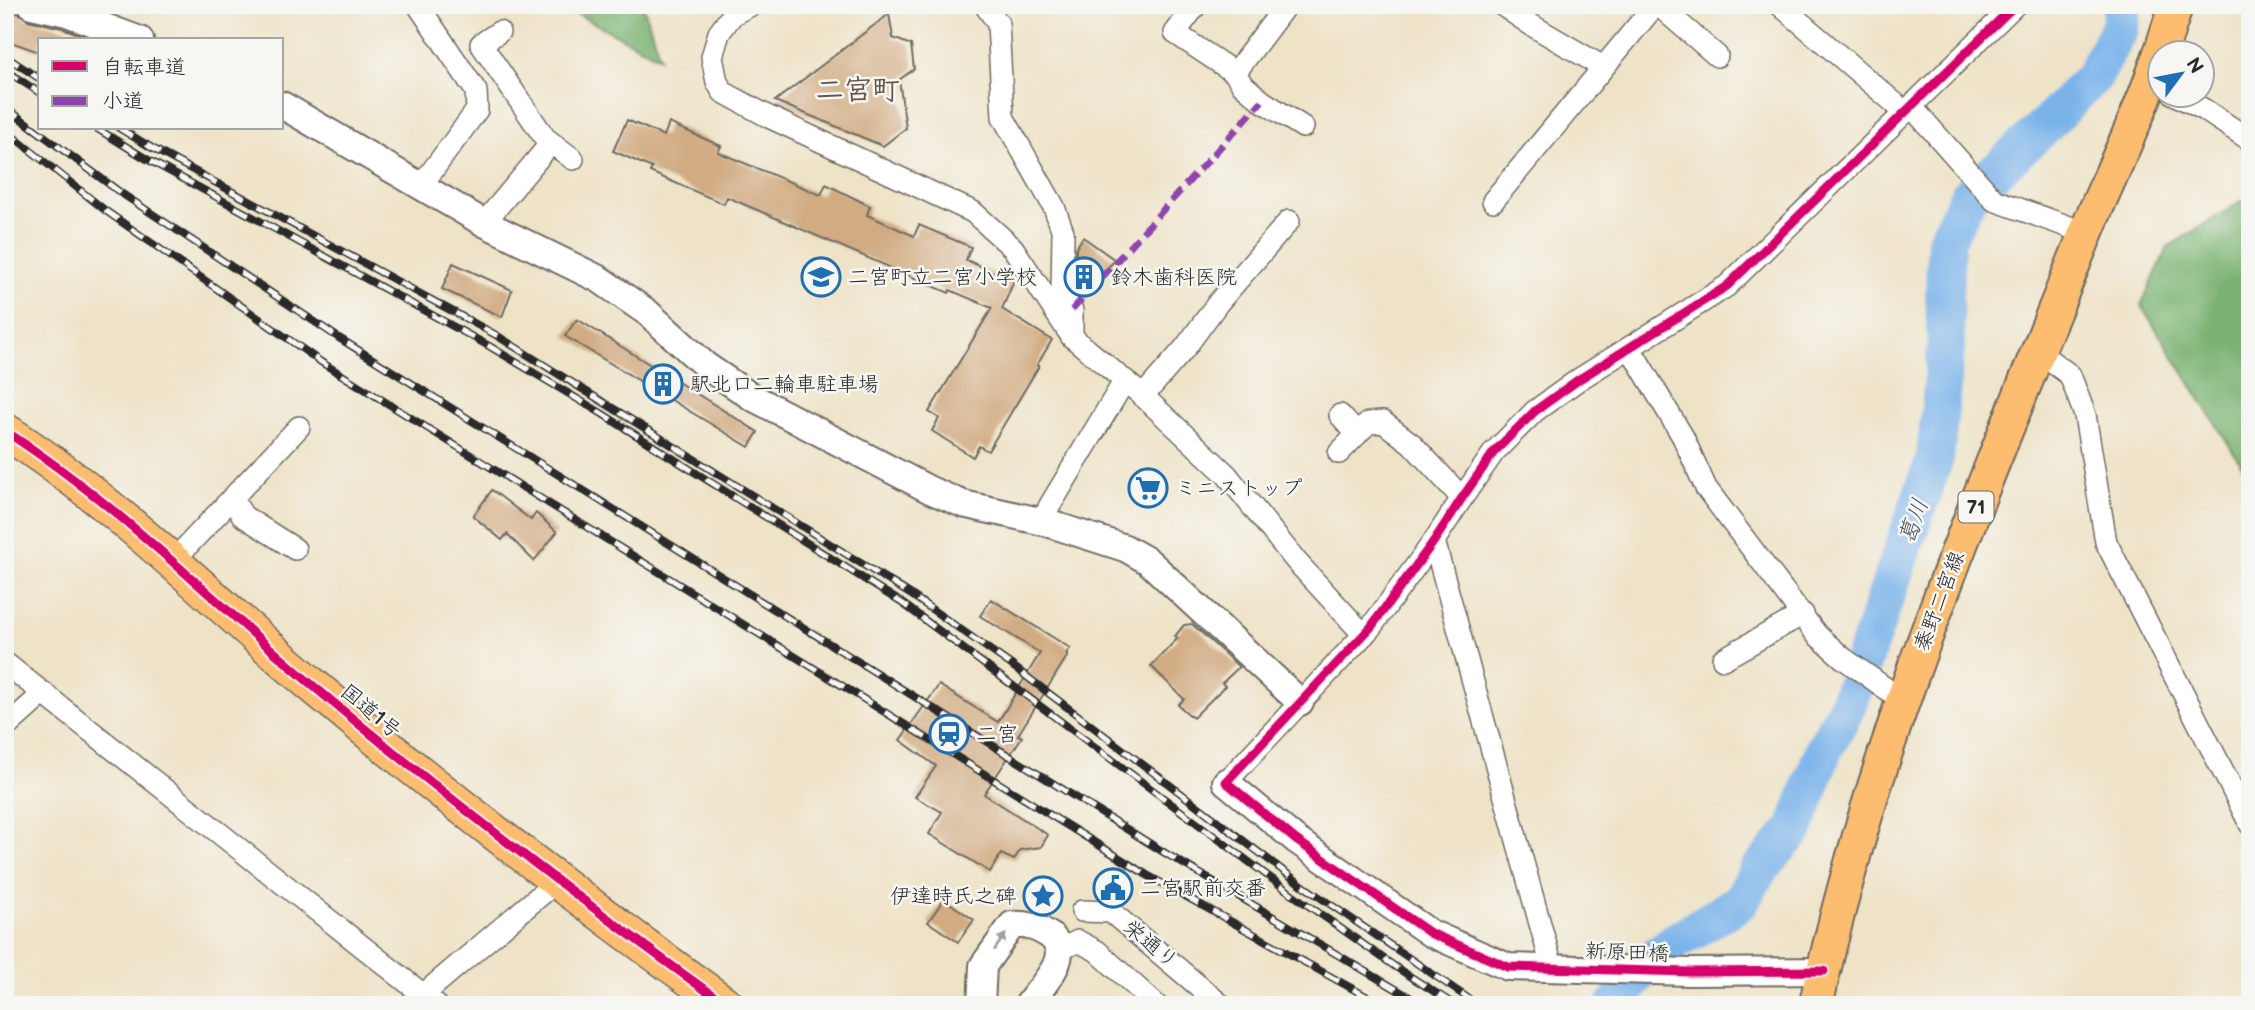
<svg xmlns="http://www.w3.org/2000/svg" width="2255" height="1010" font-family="'Balsamiq Sans','Klee One',sans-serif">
	<rect width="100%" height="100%" fill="#f6f6f2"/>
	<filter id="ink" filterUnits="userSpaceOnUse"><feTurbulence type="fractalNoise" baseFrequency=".0143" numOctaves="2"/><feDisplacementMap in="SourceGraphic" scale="14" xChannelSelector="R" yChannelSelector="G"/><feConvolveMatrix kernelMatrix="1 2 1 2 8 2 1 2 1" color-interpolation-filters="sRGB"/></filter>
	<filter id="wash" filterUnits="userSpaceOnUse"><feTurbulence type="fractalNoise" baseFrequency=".00686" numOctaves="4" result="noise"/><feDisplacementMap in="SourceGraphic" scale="28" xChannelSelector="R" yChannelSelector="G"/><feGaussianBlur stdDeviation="1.57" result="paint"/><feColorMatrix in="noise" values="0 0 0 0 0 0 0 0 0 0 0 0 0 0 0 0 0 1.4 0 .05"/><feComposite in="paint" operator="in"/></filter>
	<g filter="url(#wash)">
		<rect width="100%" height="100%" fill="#eee3c7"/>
		<g fill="#7ab271" stroke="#526e4e" stroke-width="2">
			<polygon points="560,5 643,5 660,58"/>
			<polygon points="2245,199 2250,206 2250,478 2141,305 2168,247"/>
		</g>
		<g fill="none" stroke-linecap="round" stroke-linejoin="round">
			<polyline stroke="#7ab3ea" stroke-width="38" points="1615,1005 1635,978 1652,959 1676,941 1740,902 1759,870 1795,829 1824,749 1846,709 1935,458 1946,347 1944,294 1946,241 1969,195 2042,129 2093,77 2120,27 2122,5"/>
		</g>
		<g id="blocks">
			<g fill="#d1ac83">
				<polygon points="5,11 20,14 28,20 62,28 95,40 40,40 39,52 5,40"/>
				<polygon points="889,14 893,38 911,45 914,69 899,80 906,128 883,146 775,101"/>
				<polygon points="627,120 664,136 669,123 721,146 718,152 821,195 826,184 870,206 867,215 914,236 919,225 971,247 966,260 1014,281 1002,309 1052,340 1037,365 1039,366 988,451 979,446 973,457 932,431 939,418 929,412 992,308 950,290 949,293 727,197 724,204 650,172 652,168 613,151"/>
				<polygon points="1083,237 1115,260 1080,297 1075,289 1076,248"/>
				<polygon points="453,263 512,290 502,317 442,289"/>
				<polygon points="577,319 758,432 749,447 565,336"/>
				<polygon points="492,490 531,520 536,513 557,532 534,561 507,534 502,540 473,516"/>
				<polygon points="991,599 1070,648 1066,654 1068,655 1018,735 1022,737 984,794 1048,835 1041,847 1020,850 1014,860 1001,854 990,872 929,834 942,812 915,797 936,766 900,740 939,685 998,722 1040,653 980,616"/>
				<polygon points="1192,624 1239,667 1222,683 1225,686 1193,718 1178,705 1184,699 1151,666 1178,638 1175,636 1184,625"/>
				<polygon points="944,899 974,920 958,942 928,922"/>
			</g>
		</g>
	</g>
	<g filter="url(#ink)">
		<use href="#blocks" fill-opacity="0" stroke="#6f6b62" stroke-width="2"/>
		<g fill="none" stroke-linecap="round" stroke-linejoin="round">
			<g stroke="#6f6b62" stroke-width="24">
				<g id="minor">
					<polyline points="418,5 476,91 477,110 421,186"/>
					<polyline points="751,5 733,14 719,33 712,57 717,82 723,92 769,117 973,212 1013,248 1072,337 1143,396 1227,475 1296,561 1364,635"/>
					<polyline points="985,5 998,23 1003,117 1054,207 1063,232 1062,292 1072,310 1072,337"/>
					<polyline points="1196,5 1175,33 1235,73 1242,84 1262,101 1303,127"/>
					<polyline points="1502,5 1533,26 1603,67"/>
					<polyline points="1658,5 1717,56"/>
					<polyline points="1780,5 1905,112"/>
					<polyline points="499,32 481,44 545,138 573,159"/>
					<polyline points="1235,73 1286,5"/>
					<polyline points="2174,94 2203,109 2250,140"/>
					<polyline points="1911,106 1994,200 2086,233"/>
					<polyline points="1493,201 1655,5"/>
					<polyline points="484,223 551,143"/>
					<polyline points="1630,348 1683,437 1706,488 1817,635 1843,658 1902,700"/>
					<polyline points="2038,352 2070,375 2085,415 2106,542 2250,824"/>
					<polyline points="1143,396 1185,348 1218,303 1289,221"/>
					<polyline points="1340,415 1357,434"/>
					<polyline points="1339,453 1368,423 1383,422 1412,444 1462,498"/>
					<polyline points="232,498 243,516 295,549"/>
					<polyline points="1044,522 1049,507 1125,380"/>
					<polyline points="1434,541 1552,967"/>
					<polyline points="173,561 299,427"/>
					<polyline points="1723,659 1803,614"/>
					<polyline points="5,663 436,1005"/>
					<polyline points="5,728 44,693"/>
					<polyline points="1226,782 1371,627 1434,541 1462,498 1494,452 1535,411 1578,380 1727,286 2015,5"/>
					<polyline points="1082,911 1111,912 1221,1005"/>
					<polyline points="1060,950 1078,941 1097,951 1156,1005"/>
					<polyline points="411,1005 557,881"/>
				</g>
			</g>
			<g stroke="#6f6b62" stroke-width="30">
				<g id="tertiary">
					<polyline points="32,5 67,13 140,40"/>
					<polyline points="282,105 484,223 599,279 648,313 706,366 752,397 930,490 963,504 1044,522 1125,548 1148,561 1300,702"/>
					<polyline points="1226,782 1296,840 1430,933 1508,967 1690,972 1824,971"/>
					<path d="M981,1005L983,966L1012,925C1027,924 1037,927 1049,935C1076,954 1041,986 1028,1005"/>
				</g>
			</g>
			<g stroke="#6f6b62" stroke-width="37">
				<g id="primary">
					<polyline points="2161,52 2176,5"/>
					<path d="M1816,1005C1873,738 1984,487 2085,235C2110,174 2140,116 2160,54"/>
				</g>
			</g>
			<g stroke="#6f6b62" stroke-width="38">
				<path id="trunk" d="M5,431C117,503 211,599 311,684C445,797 584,903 726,1005"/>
			</g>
			<use href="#minor" stroke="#fff" stroke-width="21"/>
			<use href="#tertiary" stroke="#fff" stroke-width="26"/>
			<use href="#primary" stroke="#fcbd6f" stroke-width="33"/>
			<use href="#trunk" stroke="#fcbd6f" stroke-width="35"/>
			<g stroke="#2b2b2b" stroke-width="8">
				<g id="rail">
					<polyline points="5,56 40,79"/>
					<polyline points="5,70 40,93"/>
					<polyline points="5,107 121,193 339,338 1165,853 1423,1005"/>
					<polyline points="96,128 145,158 489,346 601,413 902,603 1292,894 1397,968 1455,1005"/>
					<polyline points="119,128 152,148 496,335 910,594 1010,664 1302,885 1478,1005"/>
					<polyline points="5,130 106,211 321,362 1147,875 1382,1005"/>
				</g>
			</g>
			<use href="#rail" stroke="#f6f6f2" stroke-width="5" stroke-dasharray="16" stroke-linecap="butt"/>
			<polyline stroke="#8e44ad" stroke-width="7" stroke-dasharray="14 7" stroke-linecap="butt" points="1072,310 1262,101"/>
			<g stroke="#f6f6f2" stroke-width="13">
				<g id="cycleway">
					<path d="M5,431C117,503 211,599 311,684C445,797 584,903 726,1005"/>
					<polyline points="1824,971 1690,972 1508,967 1430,933 1296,840 1226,782 1371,627 1434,541 1462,498 1494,452 1535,411 1578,380 1727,286 2015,5"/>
				</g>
			</g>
			<use href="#cycleway" stroke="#d6006c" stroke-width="9"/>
		</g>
		<defs><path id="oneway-solid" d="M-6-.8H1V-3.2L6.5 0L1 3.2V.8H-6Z" transform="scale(1.75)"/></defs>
		<use fill="#a0a0a0" href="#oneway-solid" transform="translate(1000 942) rotate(-55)"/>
	</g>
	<defs>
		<g id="school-ring" transform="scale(2.0125)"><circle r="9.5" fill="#f6f6f2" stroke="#1f6fb2" stroke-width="1.5"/><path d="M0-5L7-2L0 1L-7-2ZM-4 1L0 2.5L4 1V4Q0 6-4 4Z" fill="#1f6fb2"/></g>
		<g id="building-ring" transform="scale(2.0125)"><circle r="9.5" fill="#f6f6f2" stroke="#1f6fb2" stroke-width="1.5"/><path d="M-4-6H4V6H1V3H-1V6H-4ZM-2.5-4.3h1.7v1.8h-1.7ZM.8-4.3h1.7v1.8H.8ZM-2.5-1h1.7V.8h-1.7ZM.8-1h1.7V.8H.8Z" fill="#1f6fb2"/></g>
		<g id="supermarket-ring" transform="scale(2.0125)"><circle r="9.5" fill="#f6f6f2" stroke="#1f6fb2" stroke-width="1.5"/><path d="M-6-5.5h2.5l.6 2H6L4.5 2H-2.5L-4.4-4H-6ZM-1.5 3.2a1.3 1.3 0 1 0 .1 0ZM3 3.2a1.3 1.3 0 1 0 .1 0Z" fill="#1f6fb2"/></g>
		<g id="station-ring" transform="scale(2.0125)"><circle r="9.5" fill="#f6f6f2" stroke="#1f6fb2" stroke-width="1.5"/><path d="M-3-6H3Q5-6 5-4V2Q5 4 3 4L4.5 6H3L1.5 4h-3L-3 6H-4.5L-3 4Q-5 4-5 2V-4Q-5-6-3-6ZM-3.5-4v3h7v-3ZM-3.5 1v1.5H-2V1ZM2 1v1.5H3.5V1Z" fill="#1f6fb2"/></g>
		<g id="civic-ring" transform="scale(2.0125)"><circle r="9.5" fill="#f6f6f2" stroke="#1f6fb2" stroke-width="1.5"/><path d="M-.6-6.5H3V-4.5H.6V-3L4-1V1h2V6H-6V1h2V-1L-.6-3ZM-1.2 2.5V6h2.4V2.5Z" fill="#1f6fb2"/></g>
		<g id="sight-ring" transform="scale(2.0125)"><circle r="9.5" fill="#f6f6f2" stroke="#1f6fb2" stroke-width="1.5"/><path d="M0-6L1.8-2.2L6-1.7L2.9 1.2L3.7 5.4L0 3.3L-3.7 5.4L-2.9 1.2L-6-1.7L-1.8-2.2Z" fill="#1f6fb2"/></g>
	</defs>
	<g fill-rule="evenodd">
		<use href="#school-ring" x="821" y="277"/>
		<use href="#building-ring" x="1084" y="277"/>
		<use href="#building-ring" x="663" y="384"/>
		<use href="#supermarket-ring" x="1148" y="488"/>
		<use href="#station-ring" x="949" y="734"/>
		<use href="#civic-ring" x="1113" y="888"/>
		<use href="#sight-ring" x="1043" y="896"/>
	</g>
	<g text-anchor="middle" stroke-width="5" stroke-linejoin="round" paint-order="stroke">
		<rect fill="#f6f6f2" stroke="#686867" stroke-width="2" x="1958.5" y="491.5" width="35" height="31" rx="5"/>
		<g font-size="19" font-weight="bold" fill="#2b2b2b">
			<text x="1976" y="514">71</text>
		</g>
		<g font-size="21" fill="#2b2b2b" stroke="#f6f6f2" text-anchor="start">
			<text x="848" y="284">二宮町立二宮小学校</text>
			<text x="1111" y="284">鈴木歯科医院</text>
			<text x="690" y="391">駅北口二輪車駐車場</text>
			<text x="1175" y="495">ミニストップ</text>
			<text x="976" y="741">二宮</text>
			<text x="1140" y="895">二宮駅前交番</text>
			<text x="1016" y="903" text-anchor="end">伊達時氏之碑</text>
		</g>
		<g font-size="21" fill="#2b2b2b" stroke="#f6f6f2">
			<text transform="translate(1939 601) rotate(-69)" y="7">秦野二宮線</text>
			<text transform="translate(371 711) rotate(40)" y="7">国道1号</text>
			<text transform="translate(1151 944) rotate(39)" y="7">栄通り</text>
			<text transform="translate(1627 952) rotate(2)" y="7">新原田橋</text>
		</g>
		<g font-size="23" font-style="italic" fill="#435464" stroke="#f6f6f2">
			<text transform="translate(1913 521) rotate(-70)" y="8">葛川</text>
		</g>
		<g font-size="28" font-weight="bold" fill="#65584a" stroke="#f6f6f2">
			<text x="858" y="99">二宮町</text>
		</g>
	</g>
	<rect width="2255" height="1010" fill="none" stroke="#f6f6f2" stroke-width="28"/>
	<rect x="38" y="38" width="245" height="91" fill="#f6f6f2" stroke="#a5a5a2" stroke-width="2"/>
	<rect x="52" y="61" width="35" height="10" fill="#d6006c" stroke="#a5a5a2" stroke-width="2"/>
	<text x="102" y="74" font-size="21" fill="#2b2b2b">自転車道</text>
	<rect x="52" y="96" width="35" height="10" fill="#8e44ad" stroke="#a5a5a2" stroke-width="2"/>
	<text x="102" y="108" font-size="21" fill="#2b2b2b">小道</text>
	<g transform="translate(2181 74) rotate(58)"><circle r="33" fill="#f6f6f2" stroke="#a5a5a2" stroke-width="2"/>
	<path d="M0-5L12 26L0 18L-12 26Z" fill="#1f6fb2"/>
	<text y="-10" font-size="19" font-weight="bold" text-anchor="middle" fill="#2b2b2b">N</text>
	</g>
</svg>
